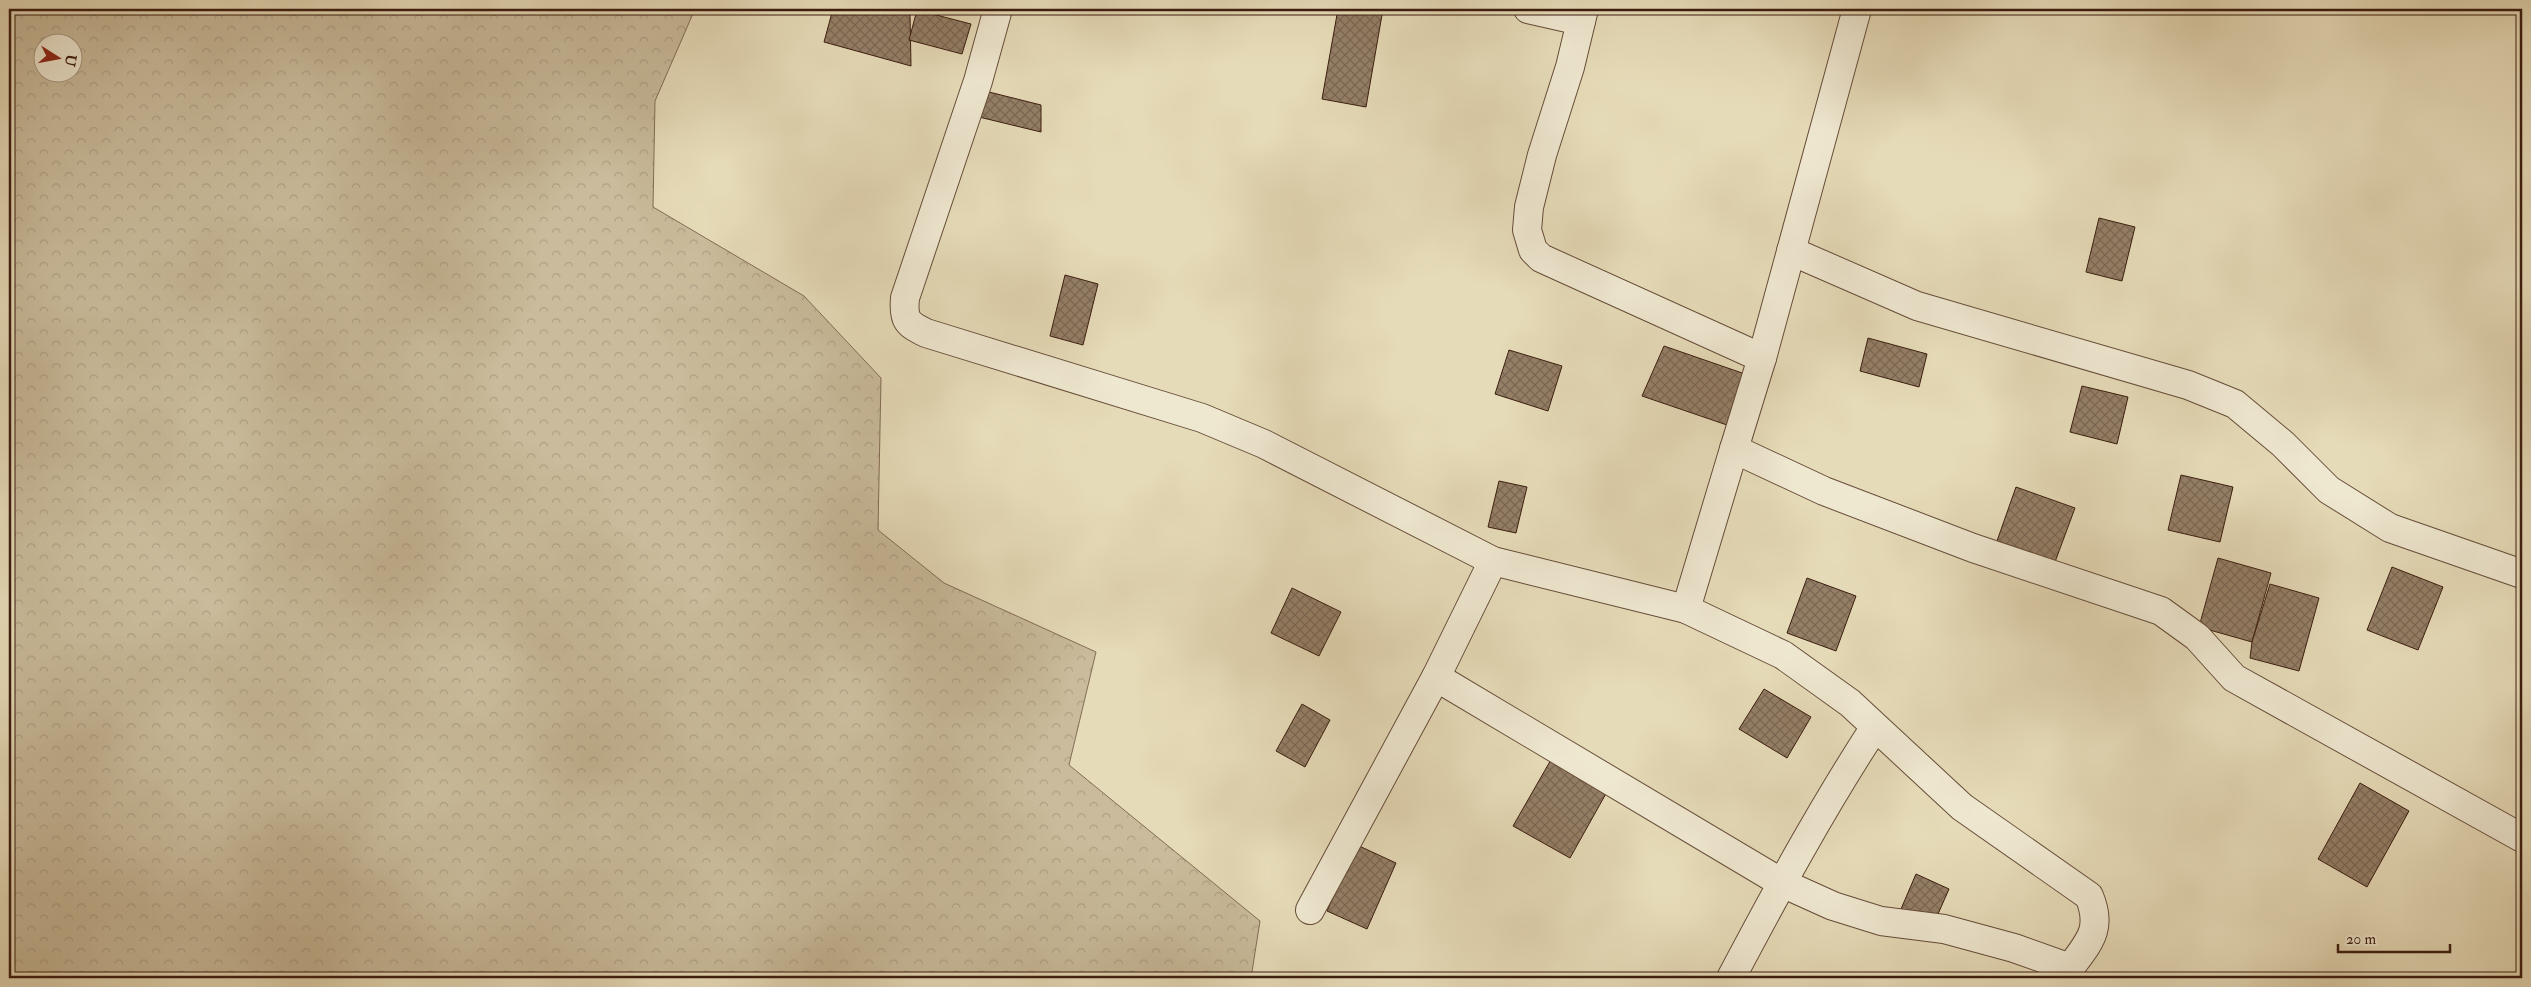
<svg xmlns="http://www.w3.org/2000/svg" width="2531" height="987" font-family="'IM FELL Double Pica',serif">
	<defs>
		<pattern id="forest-crowns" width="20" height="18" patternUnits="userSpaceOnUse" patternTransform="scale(1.25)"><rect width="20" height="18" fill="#c9bb9b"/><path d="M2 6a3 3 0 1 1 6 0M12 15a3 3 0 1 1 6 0" fill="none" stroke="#aea084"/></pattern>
		<pattern id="building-cross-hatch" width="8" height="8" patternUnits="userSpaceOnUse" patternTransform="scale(1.25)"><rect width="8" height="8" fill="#947f67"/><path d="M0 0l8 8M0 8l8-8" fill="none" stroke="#7a6753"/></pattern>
	</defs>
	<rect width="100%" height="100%" fill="#e6dbb8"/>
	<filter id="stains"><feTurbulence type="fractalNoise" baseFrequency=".004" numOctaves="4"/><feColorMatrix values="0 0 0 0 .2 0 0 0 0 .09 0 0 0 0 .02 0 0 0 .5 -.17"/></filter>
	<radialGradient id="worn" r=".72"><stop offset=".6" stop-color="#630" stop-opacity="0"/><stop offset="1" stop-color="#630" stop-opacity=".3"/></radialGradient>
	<path fill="url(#forest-crowns)" stroke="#826c55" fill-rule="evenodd" d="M9,9H695L655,101L653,207L804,296L881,378L878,530L944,583L1096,652L1069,765L1260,921L1251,978H9ZM42,42H72V72H42Z"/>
	<g fill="url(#building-cross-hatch)" stroke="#3b1c0f">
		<polygon points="833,9 888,9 910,15 911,66 824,42"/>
		<polygon points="1338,9 1383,9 1366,107 1322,99"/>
		<polygon points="917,10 971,24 962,54 909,40"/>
		<polygon points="985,91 1041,105 1041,132 979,117"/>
		<polygon points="2099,218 2135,227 2122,281 2086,272"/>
		<polygon points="1065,275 1098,284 1083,345 1050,336"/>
		<polygon points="1868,338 1927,354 1919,387 1860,371"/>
		<polygon points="1664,346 1745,374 1727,425 1642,396"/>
		<polygon points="1509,350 1562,366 1548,411 1495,394"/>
		<polygon points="2082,386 2128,397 2117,444 2070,432"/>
		<polygon points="2181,475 2233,487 2220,542 2168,530"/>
		<polygon points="1499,481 1527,487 1516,533 1488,527"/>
		<polygon points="2016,487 2075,508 2055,562 1997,541"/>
		<polygon points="2218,558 2271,573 2252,642 2199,627"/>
		<polygon points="2392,567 2443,587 2418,650 2367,630"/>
		<polygon points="1807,578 1856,596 1836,651 1787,633"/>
		<polygon points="2270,584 2319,598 2299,671 2250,658 2252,642"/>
		<polygon points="1292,588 1341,612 1319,656 1271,633"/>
		<polygon points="1764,689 1811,717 1787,758 1739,729"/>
		<polygon points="1302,704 1330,720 1305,767 1276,751"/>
		<polygon points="1552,758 1608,790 1570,858 1513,826"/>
		<polygon points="2360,783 2409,811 2367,887 2318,859"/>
		<polygon points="1357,845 1396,863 1367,929 1327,911"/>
		<polygon points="1916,874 1949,889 1934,923 1901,909"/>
	</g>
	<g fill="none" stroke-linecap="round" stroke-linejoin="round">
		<g stroke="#664c39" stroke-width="30">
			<g id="street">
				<path d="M998,9L978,81L905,298C903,320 907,324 926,333L1202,418L1264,444L1493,561L1686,609"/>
				<polyline points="1528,9 1581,21"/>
				<polyline points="1584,9 1570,67 1542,155 1529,207 1527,230 1533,250 1541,258 1762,358"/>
				<polyline points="1857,9 1762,358 1734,449 1824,491 1973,548 2161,611 2197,637 2234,678 2522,838"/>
				<polyline points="1791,251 1917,306 2188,385 2235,404 2283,444 2329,490 2390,528 2522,574"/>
				<polyline points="1436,677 1493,561"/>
				<path d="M1310,910L1436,677L1782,883L1833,906L1881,921L1944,929L2014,948L2070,968C2089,942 2103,929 2089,896L1962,807L1850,703L1783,655L1686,609L1734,449"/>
				<path d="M1731,978C1776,893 1822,808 1875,727"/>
			</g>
		</g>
		<use href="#street" stroke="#efe8d1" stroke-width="28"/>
	</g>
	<rect width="2531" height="987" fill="none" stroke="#e6dbb8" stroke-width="30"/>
	<rect x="10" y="10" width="2511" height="967" fill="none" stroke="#3b1c0f" stroke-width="2.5"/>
	<rect x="15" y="15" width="2501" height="957" fill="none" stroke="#3b1c0f"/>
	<g transform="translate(58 58) rotate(101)"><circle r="24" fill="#efe8d1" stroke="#a79683"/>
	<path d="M0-4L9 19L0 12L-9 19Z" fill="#8f2418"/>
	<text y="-8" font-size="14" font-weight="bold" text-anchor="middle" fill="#3b1c0f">U</text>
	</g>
	<path d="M2338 944v8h112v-8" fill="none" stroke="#3b1c0f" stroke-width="2.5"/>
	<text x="2346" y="944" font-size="15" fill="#3b1c0f" stroke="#efe8d1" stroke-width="4" paint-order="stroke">20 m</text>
	<rect width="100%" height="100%" filter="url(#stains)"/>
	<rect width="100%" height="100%" fill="url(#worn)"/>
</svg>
